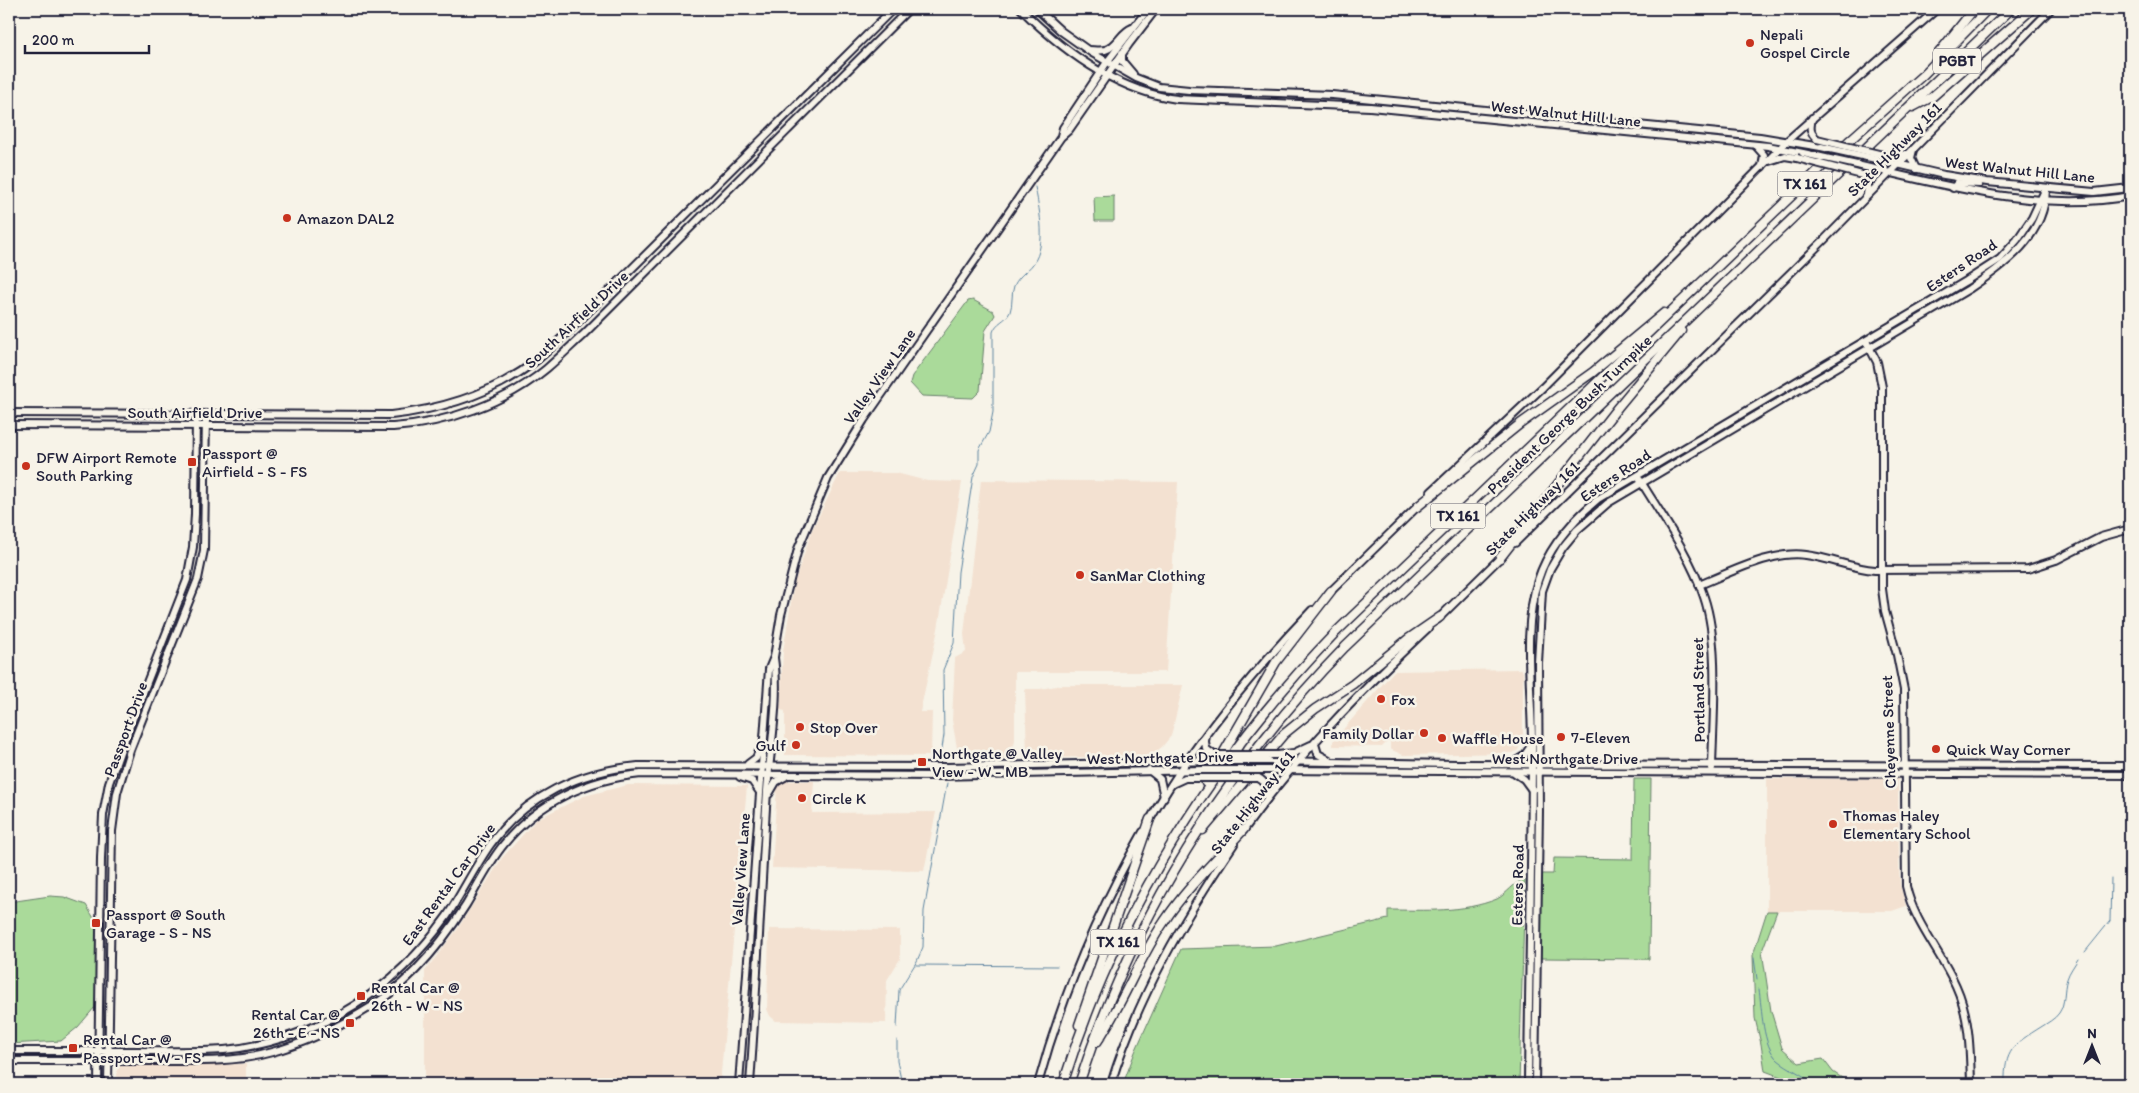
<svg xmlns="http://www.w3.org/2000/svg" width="2139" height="1093" font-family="Itim,sans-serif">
	<rect width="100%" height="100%" fill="#f7f3e8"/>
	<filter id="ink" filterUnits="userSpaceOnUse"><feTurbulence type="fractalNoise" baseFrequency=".02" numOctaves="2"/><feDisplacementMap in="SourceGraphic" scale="10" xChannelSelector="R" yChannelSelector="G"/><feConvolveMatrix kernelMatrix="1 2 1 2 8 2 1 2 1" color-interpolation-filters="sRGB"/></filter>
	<g filter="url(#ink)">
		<g fill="#f3e1d1">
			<polygon points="840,473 896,473 927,481 962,482 938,629 920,712 932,712 931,756 785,755 785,711 780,710 783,652 794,584 812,530"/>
			<polygon points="981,480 1178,482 1166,672 1015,672 1015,740 1011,756 1008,759 959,759 952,720 955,658 966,652 964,634"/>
			<polygon points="1521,669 1523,672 1523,734 1521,743 1518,750 1513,753 1403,755 1390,749 1390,739 1382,747 1333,746 1333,741 1394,671"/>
			<polygon points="1062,685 1183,685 1171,736 1162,747 1150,756 1033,758 1027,755 1025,689 1040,689"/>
			<polygon points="1767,779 1898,779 1899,869 1900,885 1906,906 1892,911 1767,911"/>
			<polygon points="782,781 814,781 812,813 936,812 924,871 772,868 777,786"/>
			<polygon points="628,785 747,786 720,1084 425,1084 425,971 457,930 502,858 537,819 584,796"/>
			<polygon points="769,929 900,930 900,959 887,980 886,1023 776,1021 770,1016 767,1009"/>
			<polygon points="246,1064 246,1084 117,1084 117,1066"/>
		</g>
		<g fill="#aada9a" stroke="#667e6a">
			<polygon points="1114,196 1114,221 1095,221 1094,197"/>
			<polygon points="973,300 993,311 995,315 985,331 980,391 973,398 922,396 910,383 912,376 968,301"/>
			<polygon points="1634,779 1651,779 1649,959 1540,958 1540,874 1553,874 1554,858 1633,859"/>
			<path d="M1525,879L1519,1084H1123L1135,1052L1181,949L1276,946L1388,919V910C1425,910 1462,913 1497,899C1507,894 1514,882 1525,879Z"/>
			<polygon points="50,896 64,897 86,905 95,920 101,958 95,1007 78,1027 61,1041 9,1044 9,902"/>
			<polygon points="1767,911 1777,911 1762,951 1771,1011 1782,1048 1799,1063 1823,1059 1833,1072 1848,1082 1847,1084 1779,1084 1781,1077 1765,1071 1761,1044 1755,1018 1753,955"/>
		</g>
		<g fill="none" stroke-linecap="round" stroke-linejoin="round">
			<g stroke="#5c83a0" stroke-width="1">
				<path d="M941,755L944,735L943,670L954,643L958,572L973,477L979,464V450L989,432L993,412V332C996,322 1006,321 1010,312C1013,304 1011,294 1014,286C1019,274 1031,270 1036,259C1046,240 1039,207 1035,187"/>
				<polyline points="2085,952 2110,921 2111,878"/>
				<polyline points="1754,958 1757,979"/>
				<polyline points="916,965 1057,966"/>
				<path d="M1759,989C1762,1009 1762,1046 1778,1060C1789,1069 1803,1074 1814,1084"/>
				<polyline points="897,1027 899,990 917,961 923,947 924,911 947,783"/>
				<polyline points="897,1040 897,1061 902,1084"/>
				<path d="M2005,1084C2004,1050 2014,1044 2041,1027C2047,1023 2055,1019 2059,1013C2066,1003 2063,990 2067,979C2069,972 2074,966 2078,959"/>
			</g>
			<g stroke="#22223b" stroke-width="10">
				<g id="secondary">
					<path d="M1021,9C1063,51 1116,91 1177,99L1370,107L1768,146L1803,153"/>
					<polyline points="1037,9 1061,31 1092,53 1136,78 1159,87 1189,90 1332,95 1760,137 1821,147"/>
					<path d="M1089,50C1093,50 1100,51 1105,50C1117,47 1121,32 1132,28"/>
					<polyline points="1122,53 1122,61 1133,74"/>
					<path d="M1812,118C1810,128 1809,132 1817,139"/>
					<polyline points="1061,136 1063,128 1107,62 1148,9"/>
					<polyline points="1756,146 1764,155 1762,167"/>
					<polyline points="1913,150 1911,158 1916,169"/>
					<polyline points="1883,155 1891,157 1906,154"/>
					<polyline points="1876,159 1944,175 1987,182 2094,192 2130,188"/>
					<polyline points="1769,161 1785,156 1797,158"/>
					<path d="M1857,165C1943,185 2041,213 2130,196"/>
					<polyline points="1862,175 1868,183 1867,195"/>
					<polyline points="1953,188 1957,183 1979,184"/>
					<path d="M1867,343L1877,362L1882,387V589L1885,611L1897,655L1904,690L1906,886C1914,923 1941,952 1956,986C1970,1017 1970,1051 1971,1084"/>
					<path d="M9,413L391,415C443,409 495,393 537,360C550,350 562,337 574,326L893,9"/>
					<path d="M9,425L393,427C447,423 504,404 546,369C559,358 571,346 583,335L909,9"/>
					<path d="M1640,480C1662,516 1691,557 1704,597C1720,644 1713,718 1712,768"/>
					<polyline points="1431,492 1543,387 1788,140 1937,9"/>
					<polyline points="1515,543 1824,240 2051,9"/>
					<path d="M1699,585C1730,573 1772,550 1806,555C1830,558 1851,568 1875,570L2028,569L2056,560L2101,537L2130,529"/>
					<polyline points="1328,594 1419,505"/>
					<polyline points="1437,620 1503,555"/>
					<polyline points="1206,736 1205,741 1206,749 1214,755"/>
					<polyline points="1315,744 1318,754 1329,760"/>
					<polyline points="1278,755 1294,753 1311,745"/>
					<polyline points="1268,761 1457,764 2130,766"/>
					<polyline points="1513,763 1524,756 1531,746"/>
					<polyline points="748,764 756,758 761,747"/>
					<polyline points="1149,770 1160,779 1164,797"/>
					<polyline points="1263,770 2130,775"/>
					<polyline points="1515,773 1524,779 1532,790"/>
					<polyline points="740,777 752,781 759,791"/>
					<path d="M1258,778C1267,782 1268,790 1267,799"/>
					<polyline points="1172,784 1185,778 1196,778"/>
					<polyline points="769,794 776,782 785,777"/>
					<path d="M1148,823C1192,745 1250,675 1312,610"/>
					<path d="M1243,831C1295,758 1362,690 1428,628"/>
					<path d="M9,1051C52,1051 94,1051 137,1051C166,1051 195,1052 224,1050C269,1046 317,1029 355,1005C392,982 422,951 447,916C462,893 474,868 490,845C525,796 580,771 638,766L948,767L1217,761"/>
					<path d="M9,1061C57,1061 104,1061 152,1061C192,1061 234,1063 272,1052C302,1044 332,1030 359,1014C404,989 439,948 466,905C478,885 489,862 504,844C538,802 588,779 641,774L937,776L1203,770"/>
					<polyline points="98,1084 101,858 103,815 109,783 121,749 187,580 193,547 195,514 196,415"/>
					<polyline points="108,1084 112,831 117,793 130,750 198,579 204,550 206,415"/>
					<polyline points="739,1084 769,669 774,657 781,615 798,549 828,478 864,420 1061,137 1069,130 1129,44 1156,9"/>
					<path d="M750,1084C757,987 761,889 767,791C770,749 780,699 774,658"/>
					<path d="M1038,1084C1062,996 1098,911 1143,832"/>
					<path d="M1111,1084C1137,998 1184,918 1234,844"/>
					<path d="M1528,1084C1529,970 1532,856 1532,743C1532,693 1522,627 1538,580C1548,548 1573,520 1598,499L1966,281L2000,259L2017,240L2032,218L2046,188"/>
					<path d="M1535,1084L1539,811L1538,663L1542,591L1550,569L1563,547L1577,530L1608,503L1969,289C2004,265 2045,237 2046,189"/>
				</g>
			</g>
			<g stroke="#22223b" stroke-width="11">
				<g id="highway">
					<polyline points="1938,54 1974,9"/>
					<polyline points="1913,107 1932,97 2032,9"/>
					<polyline points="1417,507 1520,424 1593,372 1664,313"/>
					<polyline points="1500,558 1618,407 1681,331"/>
					<polyline points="1206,783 1276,662 1331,591"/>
					<polyline points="1203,830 1284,734 1315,709 1353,684 1408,639 1440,617"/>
					<polyline points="1079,1025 1150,819"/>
					<path d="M1097,1042C1123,1004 1138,960 1164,922C1186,888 1217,859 1244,829"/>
					<path d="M1063,1084C1116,913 1212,760 1336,632L1850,140L1924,74L1988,9"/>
					<path d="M1079,1084C1132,919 1224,771 1345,647L2011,9"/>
				</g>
			</g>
			<use href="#secondary" stroke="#f7f3e8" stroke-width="6"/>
			<use href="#highway" stroke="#f7f3e8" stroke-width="8"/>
			<g stroke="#22223b" stroke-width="10" stroke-linecap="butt">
				<g id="secondary-bridge">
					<polyline points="1817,139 1883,155"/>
					<polyline points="1821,147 1876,159"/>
					<polyline points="1803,153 1857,165"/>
					<polyline points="1797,158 1862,175"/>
					<polyline points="1214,755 1278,755"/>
					<polyline points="1217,761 1268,761"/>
					<polyline points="1203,770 1263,770"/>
					<polyline points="1196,778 1258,778"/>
				</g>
			</g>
			<use href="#secondary-bridge" stroke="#f7f3e8" stroke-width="6"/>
		</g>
	</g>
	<g fill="#c8321e" stroke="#f7f3e8" stroke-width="2">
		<circle cx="1750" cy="43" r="5"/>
		<circle cx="287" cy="218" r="5"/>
		<rect x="187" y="457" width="10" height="10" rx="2.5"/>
		<circle cx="26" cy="466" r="5"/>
		<circle cx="1080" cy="575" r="5"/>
		<circle cx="1381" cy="699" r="5"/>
		<circle cx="800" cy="727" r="5"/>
		<circle cx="1424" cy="733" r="5"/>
		<circle cx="1561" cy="737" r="5"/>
		<circle cx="1442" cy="738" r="5"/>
		<circle cx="796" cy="745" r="5"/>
		<circle cx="1936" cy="749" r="5"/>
		<rect x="917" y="757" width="10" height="10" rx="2.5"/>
		<circle cx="802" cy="798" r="5"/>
		<circle cx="1833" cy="824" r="5"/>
		<rect x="91" y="918" width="10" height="10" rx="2.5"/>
		<rect x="356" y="991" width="10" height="10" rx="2.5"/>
		<rect x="345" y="1018" width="10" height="10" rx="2.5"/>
		<rect x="68" y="1043" width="10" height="10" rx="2.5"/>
	</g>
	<g text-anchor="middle" stroke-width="5" stroke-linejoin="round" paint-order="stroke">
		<g fill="#f7f3e8" stroke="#62616f" stroke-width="1">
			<rect x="1933" y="48.5" width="48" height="25" rx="4"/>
			<rect x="1777.5" y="171.5" width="55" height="25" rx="4"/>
			<rect x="1430.5" y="503.5" width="55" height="25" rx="4"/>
			<rect x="1090.5" y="929.5" width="55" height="25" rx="4"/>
		</g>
		<g font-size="15" font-weight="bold" fill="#22223b">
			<text x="1957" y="66">PGBT</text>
			<text x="1805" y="189">TX 161</text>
			<text x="1458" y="521">TX 161</text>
			<text x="1118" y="947">TX 161</text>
		</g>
		<g font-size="16" fill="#22223b" stroke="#f7f3e8" text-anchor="start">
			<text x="1760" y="40">Nepali<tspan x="1760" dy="18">Gospel Circle</tspan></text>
			<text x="297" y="224">Amazon DAL2</text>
			<text x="202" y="459">Passport @<tspan x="202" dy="18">Airfield - S - FS</tspan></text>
			<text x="36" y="463">DFW Airport Remote<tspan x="36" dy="18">South Parking</tspan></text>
			<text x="1090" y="581">SanMar Clothing</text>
			<text x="1391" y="705">Fox</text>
			<text x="810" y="733">Stop Over</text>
			<text x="1414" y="739" text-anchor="end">Family Dollar</text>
			<text x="1571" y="743">7-Eleven</text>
			<text x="1452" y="744">Waffle House</text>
			<text x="786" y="751" text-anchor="end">Gulf</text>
			<text x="1946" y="755">Quick Way Corner</text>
			<text x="932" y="759">Northgate @ Valley<tspan x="932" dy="18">View - W - MB</tspan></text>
			<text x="812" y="804">Circle K</text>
			<text x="1843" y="821">Thomas Haley<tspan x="1843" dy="18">Elementary School</tspan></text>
			<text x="106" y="920">Passport @ South<tspan x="106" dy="18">Garage - S - NS</tspan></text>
			<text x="371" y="993">Rental Car @<tspan x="371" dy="18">26th - W - NS</tspan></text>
			<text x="340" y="1020" text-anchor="end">Rental Car @<tspan x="340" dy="18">26th - E - NS</tspan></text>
			<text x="83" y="1045">Rental Car @<tspan x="83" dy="18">Passport - W - FS</tspan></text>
		</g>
		<g font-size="16" fill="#22223b" stroke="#f7f3e8">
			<text transform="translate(1566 113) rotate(6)" y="6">West Walnut Hill Lane</text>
			<text transform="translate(1894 149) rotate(-45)" y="6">State Highway 161</text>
			<text transform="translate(2020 169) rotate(6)" y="6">West Walnut Hill Lane</text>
			<text transform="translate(1961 265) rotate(-34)" y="6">Esters Road</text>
			<text transform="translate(576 319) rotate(-43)" y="6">South Airfield Drive</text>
			<text transform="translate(879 376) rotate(-55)" y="6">Valley View Lane</text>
			<text x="195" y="418">South Airfield Drive</text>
			<text transform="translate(1569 414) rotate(-44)" y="6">President George Bush Turnpike</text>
			<text transform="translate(1615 475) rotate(-34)" y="6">Esters Road</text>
			<text transform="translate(1532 508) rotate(-45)" y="6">State Highway 161</text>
			<text transform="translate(1698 690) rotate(-91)" y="6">Portland Street</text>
			<text transform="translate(125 729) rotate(-70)" y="6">Passport Drive</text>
			<text transform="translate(1888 732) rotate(-92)" y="6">Cheyenne Street</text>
			<text transform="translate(1160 757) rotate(-1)" y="6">West Northgate Drive</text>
			<text x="1565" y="764">West Northgate Drive</text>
			<text transform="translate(1252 802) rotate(-52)" y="6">State Highway 161</text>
			<text transform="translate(740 869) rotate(-86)" y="6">Valley View Lane</text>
			<text transform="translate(448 884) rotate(-54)" y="6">East Rental Car Drive</text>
			<text transform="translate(1517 885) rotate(-89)" y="6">Esters Road</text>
		</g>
	</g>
	<rect width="2139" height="1093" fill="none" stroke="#f7f3e8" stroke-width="30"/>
	<rect x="15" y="15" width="2109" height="1063" fill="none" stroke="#22223b" stroke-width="2" filter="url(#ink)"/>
	<g transform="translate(2092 1046)" stroke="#f7f3e8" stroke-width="4" paint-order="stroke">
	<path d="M0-4L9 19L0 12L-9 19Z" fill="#22223b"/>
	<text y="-8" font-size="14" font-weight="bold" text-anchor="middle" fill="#22223b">N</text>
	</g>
	<path d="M25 45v8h124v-8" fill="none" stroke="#22223b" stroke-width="2.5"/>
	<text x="32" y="45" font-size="15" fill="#22223b" stroke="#f7f3e8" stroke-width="4" paint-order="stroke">200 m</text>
</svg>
